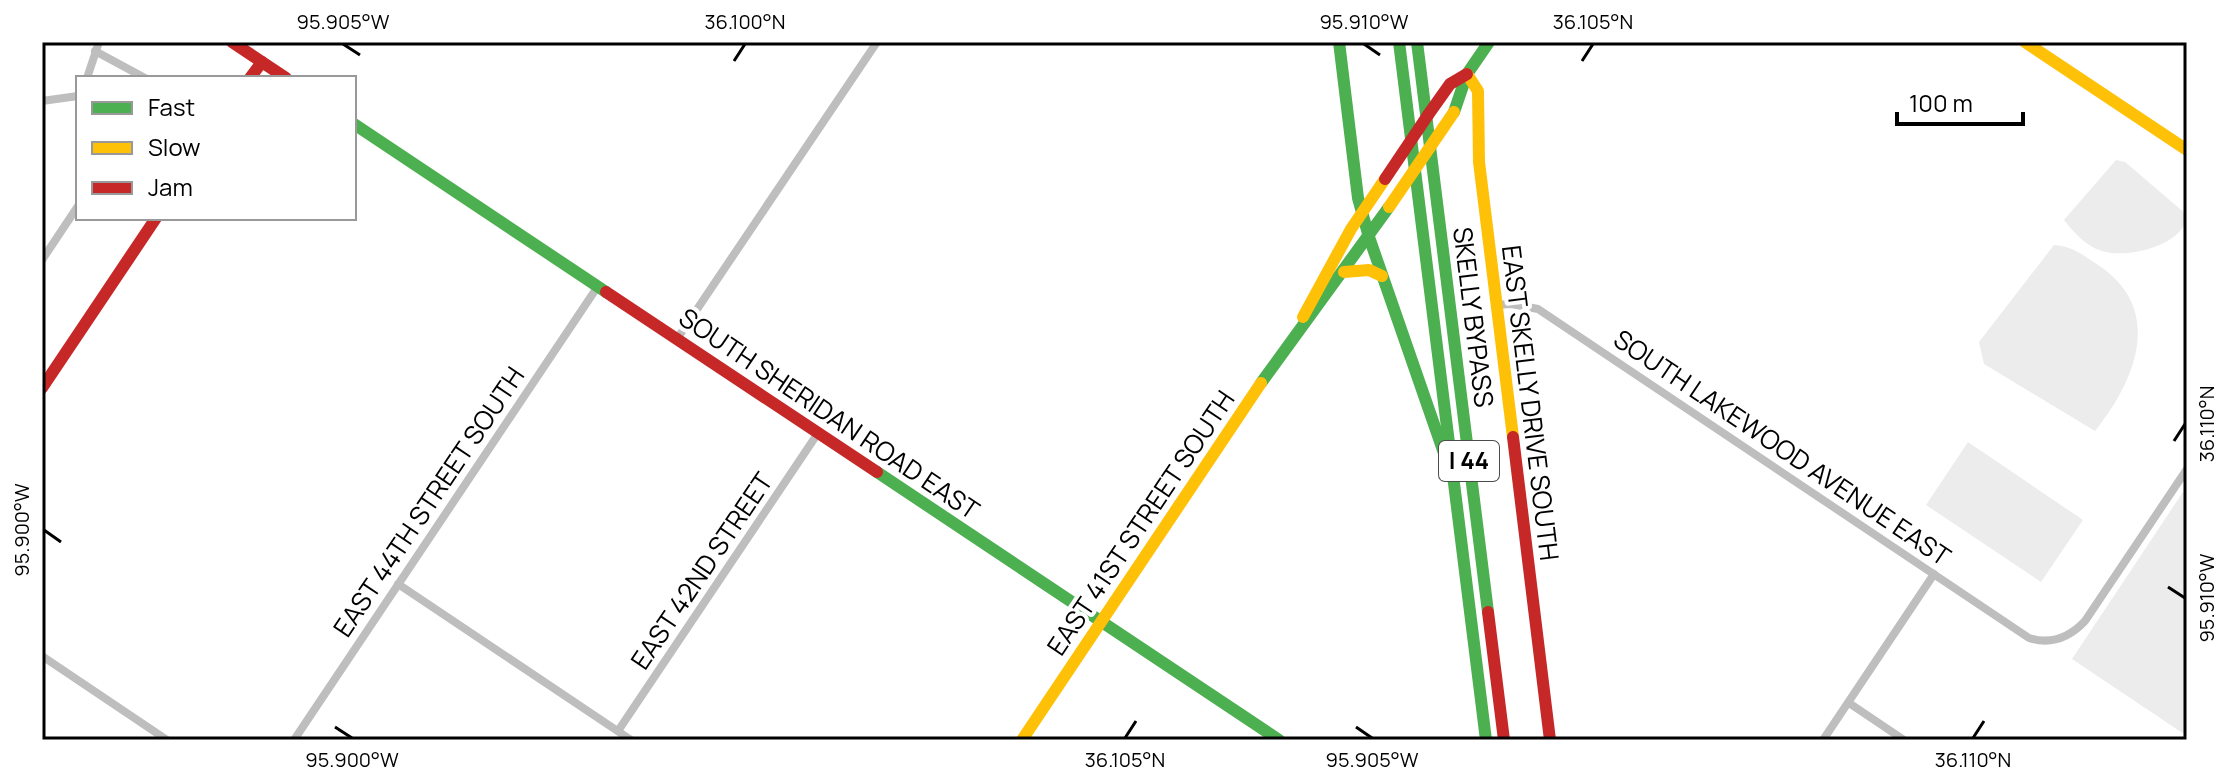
<svg xmlns="http://www.w3.org/2000/svg" width="2229" height="782" font-family="Manrope,sans-serif">
	<rect width="100%" height="100%" fill="#fff"/>
	<g fill="#ececec">
		<path d="M2116,160L2125,162L2187,215C2185,246 2126,259 2102,251C2087,247 2073,232 2064,220Z"/>
		<path d="M2054,245C2072,246 2083,255 2098,265C2165,309 2136,380 2095,431L1984,364L1979,342Z"/>
		<polygon points="1968,442 2083,520 2041,582 1926,505"/>
		<polygon points="2187,486 2187,736 2072,659"/>
	</g>
	<g fill="none" stroke-linecap="round" stroke-linejoin="round">
		<g stroke="#bebebe" stroke-width="8">
			<polyline points="95,51 145,78"/>
			<polyline points="87,78 99,42"/>
			<polyline points="42,101 78,96"/>
			<polyline points="42,260 78,206"/>
			<path d="M1496,305L1511,304L1538,309L2029,638C2051,645 2069,638 2085,621L2187,469"/>
			<polyline points="677,339 877,42"/>
			<polyline points="398,584 631,740"/>
			<polyline points="42,656 167,740"/>
			<polyline points="1849,703 1904,740"/>
			<polyline points="618,731 818,433"/>
			<polyline points="294,740 598,286"/>
			<polyline points="1823,740 1934,574"/>
		</g>
		<g stroke="#4caf50" stroke-width="12">
			<polyline points="1339,42 1358,198 1369,237"/>
			<polyline points="1399,42 1486,740"/>
			<polyline points="1417,42 1488,612"/>
			<polyline points="1454,112 1467,74 1489,42"/>
			<polyline points="354,124 606,292"/>
			<polyline points="1369,237 1445,456"/>
			<polyline points="1261,383 1389,207"/>
			<polyline points="877,472 1279,740"/>
		</g>
		<g stroke="#ffc107" stroke-width="12">
			<polyline points="2025,42 2187,150"/>
			<polyline points="1467,74 1478,91 1479,162 1513,437"/>
			<polyline points="1344,272 1369,270 1382,276"/>
			<polyline points="1303,317 1351,229 1385,179"/>
			<polyline points="1022,740 1261,383"/>
		</g>
		<g stroke="#c62828" stroke-width="12">
			<polyline points="232,42 286,78"/>
			<polyline points="250,78 262,62"/>
			<polyline points="1428,115 1450,84 1467,74"/>
			<polyline points="606,292 877,472"/>
			<polyline points="42,388 156,218"/>
			<polyline points="1513,437 1550,740"/>
			<polyline points="1488,612 1504,740"/>
		</g>
		<polyline stroke="#ffc107" stroke-width="12" points="1389,207 1454,112"/>
		<polyline stroke="#c62828" stroke-width="12" points="1385,179 1428,115"/>
	</g>
	<path fill="none" stroke="#000" stroke-width="3" d="M343,44L360,55M1364,44L1380,55M734,61L745,44M1582,61L1593,44M2174,441L2185,424M44,530L61,542M2168,587L2185,598M335,727L352,738M1356,727L1372,738M1125,738L1136,721M1973,738L1984,721"/>
	<g text-anchor="middle" stroke-width="8" stroke-linejoin="round" paint-order="stroke">
		<rect fill="#fff" stroke="#4c4c4c" stroke-width="2" x="1439" y="441" width="60" height="40" rx="6"/>
		<g font-size="24" font-weight="bold" fill="#000">
			<text x="1469" y="469">I 44</text>
		</g>
		<g font-size="26" fill="#000" stroke="#fff">
			<text transform="translate(1473 317) rotate(83)" y="9">SKELLY BYPASS</text>
			<text transform="translate(1530 403) rotate(83)" y="9">EAST SKELLY DRIVE SOUTH</text>
			<text transform="translate(829 414) rotate(34)" y="9">SOUTH SHERIDAN ROAD EAST</text>
			<text transform="translate(1782 448) rotate(34)" y="9">SOUTH LAKEWOOD AVENUE EAST</text>
			<text transform="translate(429 502) rotate(-56)" y="9">EAST 44TH STREET SOUTH</text>
			<text transform="translate(1141 523) rotate(-56)" y="9">EAST 41ST STREET SOUTH</text>
			<text transform="translate(702 571) rotate(-56)" y="9">EAST 42ND STREET</text>
		</g>
	</g>
	<rect width="2229" height="782" fill="none" stroke="#ffffff" stroke-width="88"/>
	<rect x="76" y="76" width="280" height="144" fill="#ffffff" stroke="#999999" stroke-width="2"/>
	<rect x="92" y="102" width="40" height="12" fill="#4caf50" stroke="#999999" stroke-width="2"/>
	<text x="148" y="116" font-size="24" fill="#000000">Fast</text>
	<rect x="92" y="142" width="40" height="12" fill="#ffc107" stroke="#999999" stroke-width="2"/>
	<text x="148" y="156" font-size="24" fill="#000000">Slow</text>
	<rect x="92" y="182" width="40" height="12" fill="#c62828" stroke="#999999" stroke-width="2"/>
	<text x="148" y="196" font-size="24" fill="#000000">Jam</text>
	<path d="M1897 112v12h126v-12" fill="none" stroke="#000000" stroke-width="4"/>
	<text x="1909" y="112" font-size="24" fill="#000000" stroke="#ffffff" stroke-width="6" paint-order="stroke">100 m</text>
	<rect x="44" y="44" width="2141" height="694" fill="none" stroke="#000" stroke-width="3"/>
	<g font-size="20" text-anchor="middle" fill="#000">
		<text x="343" y="29">95.905°W</text>
		<text x="745" y="29">36.100°N</text>
		<text x="1364" y="29">95.910°W</text>
		<text x="1593" y="29">36.105°N</text>
		<text transform="translate(2207 424) rotate(-90)" y="7">36.110°N</text>
		<text transform="translate(22 530) rotate(-90)" y="7">95.900°W</text>
		<text transform="translate(2207 598) rotate(-90)" y="7">95.910°W</text>
		<text x="352" y="767">95.900°W</text>
		<text x="1125" y="767">36.105°N</text>
		<text x="1372" y="767">95.905°W</text>
		<text x="1973" y="767">36.110°N</text>
	</g>
</svg>
